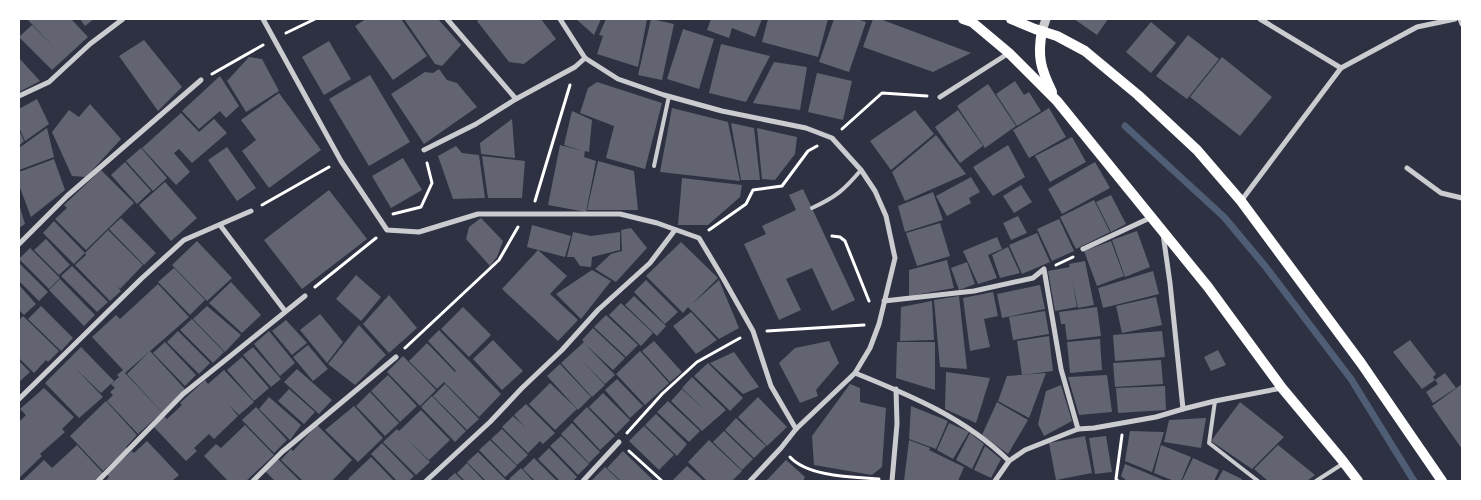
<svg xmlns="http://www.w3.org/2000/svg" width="1481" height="500" font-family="Roboto,sans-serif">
	<rect width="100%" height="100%" fill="#2d3142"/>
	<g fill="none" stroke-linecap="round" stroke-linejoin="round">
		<polyline stroke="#4f5d75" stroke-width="7" points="1125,126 1224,217 1265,266 1351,379 1414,481"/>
	</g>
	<g fill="#626471">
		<polygon points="27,19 71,19 88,37 52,70 19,37 32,25 56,49"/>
		<polygon points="80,19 94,19 85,26"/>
		<polygon points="366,19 401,19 427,56 393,80 355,26"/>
		<polygon points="404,19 438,19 461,45 442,66 435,64"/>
		<polygon points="480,19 541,19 556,39 524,64 509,62 477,21"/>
		<polygon points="576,19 601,19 594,35"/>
		<polygon points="606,19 647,19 638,67 597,54 603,36 599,35"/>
		<polygon points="651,19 674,24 662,80 638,75"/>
		<polygon points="711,19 762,19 755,37 732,28 729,38 707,30"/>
		<polygon points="768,19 828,19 818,57 762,42"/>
		<polygon points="834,19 857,19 866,22 849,72 819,62"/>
		<polygon points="873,19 880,19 971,53 933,72 863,47"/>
		<polygon points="1074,19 1108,19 1097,35"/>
		<polygon points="1151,22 1176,43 1151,73 1126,52"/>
		<polygon points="683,29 714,39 699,89 667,79"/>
		<polygon points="1188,35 1219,59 1187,99 1156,76"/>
		<polygon points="144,40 182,87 158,111 119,56"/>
		<polygon points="329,41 351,79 324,95 302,57"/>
		<polygon points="721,44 770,56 746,102 709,93"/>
		<polygon points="249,57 262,59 279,91 246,112 227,81"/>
		<polygon points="1222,57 1272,97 1240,136 1190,97"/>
		<polygon points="19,58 40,81 19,92"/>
		<polygon points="774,62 807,67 800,110 753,103"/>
		<polygon points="439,69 447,80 457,83 477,107 424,144 391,94 425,72 433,73"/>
		<polygon points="817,73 852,81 843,120 808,112"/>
		<polygon points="370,75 410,142 369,166 329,99"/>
		<polygon points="220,76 239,106 226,118 220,111 199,129 182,111"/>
		<polygon points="1015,81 1024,95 1029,92 1041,111 1017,126 996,94"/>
		<polygon points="597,82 662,103 645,169 606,158 614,126 580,113 588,88"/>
		<polygon points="988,84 1016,126 985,148 957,106"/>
		<polygon points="279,93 321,150 269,188 242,151 256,140 241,120"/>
		<polygon points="37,99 49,124 25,141 19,127 19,109"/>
		<polygon points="90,104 121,139 86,177 72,176 52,132 69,110 79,117"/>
		<polygon points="672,108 728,122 740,181 660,172"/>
		<polygon points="1049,108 1066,137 1029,158 1013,130"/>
		<polygon points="915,110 934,134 891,170 870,141"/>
		<polygon points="958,110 983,146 960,163 935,127"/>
		<polygon points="572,111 592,120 589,152 585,151 584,157 596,161 586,212 548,205 560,145 583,151 564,145"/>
		<polygon points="181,113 199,132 214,119 227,133 192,163 179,149 174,153 190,172 176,185 142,148"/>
		<polygon points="512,119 515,158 481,154 480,143"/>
		<polygon points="731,123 754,128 760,180 741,180"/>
		<polygon points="47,128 54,157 19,170 19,148"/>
		<polygon points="757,128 797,137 795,154 775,180 762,179"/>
		<polygon points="19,130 24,141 19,146"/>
		<polygon points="936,135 966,174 905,201 892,172"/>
		<polygon points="1072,137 1086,162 1050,182 1035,156"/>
		<polygon points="1008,145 1025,177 993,196 973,167"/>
		<polygon points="456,146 462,153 479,155 485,198 453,199 438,156"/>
		<polygon points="227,147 256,188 237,201 208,160"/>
		<polygon points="141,148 167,178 153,191 126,161"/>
		<polygon points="482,156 525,161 522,198 488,198"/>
		<polygon points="403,158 422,190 391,208 372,176"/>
		<polygon points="54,159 65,190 31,217 19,185 19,172"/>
		<polygon points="598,161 634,171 638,210 587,210"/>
		<polygon points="125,162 151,191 137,204 111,175"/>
		<polygon points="1095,162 1110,188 1062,214 1048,189"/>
		<polygon points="101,170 134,203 86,250 55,219 67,208 64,205"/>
		<polygon points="971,177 980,192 969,198 971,203 947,216 936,196"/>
		<polygon points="682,178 742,185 740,197 708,225 678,225"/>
		<polygon points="165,182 197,218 171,241 139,205"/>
		<polygon points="1021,185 1032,202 1014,213 1003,196"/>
		<polygon points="803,189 855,300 832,311 812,268 786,279 801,310 779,320 744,244 766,234 762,226 796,210 789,195"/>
		<polygon points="329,190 367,239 302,289 264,240"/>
		<polygon points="933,192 943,220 905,232 898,206"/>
		<polygon points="1111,195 1126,224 1111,232 1096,202"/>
		<polygon points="1094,200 1110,232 1076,249 1060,217"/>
		<polygon points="19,204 25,224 19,228"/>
		<polygon points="1018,216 1027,233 1011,240 1003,223"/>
		<polygon points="121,218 156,253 144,265 109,229"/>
		<polygon points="481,218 503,241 497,257 490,266 466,239 469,227"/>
		<polygon points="1059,219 1074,251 1052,261 1037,229"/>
		<polygon points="54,221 85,253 74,264 43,233"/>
		<polygon points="940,223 950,256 917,266 906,233"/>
		<polygon points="532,225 571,236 565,257 527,247"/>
		<polygon points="631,228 647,248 616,282 595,269 611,254 622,251 621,230"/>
		<polygon points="108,230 143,265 120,289 115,284 121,291 110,301 75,265 86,255 85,253 96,242 103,249 96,242"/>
		<polygon points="1137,231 1150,267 1125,277 1112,240"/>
		<polygon points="573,232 591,236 620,232 620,250 592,257 591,267 580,266 574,257 567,257"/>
		<polygon points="1037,233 1050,262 1022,274 1009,245"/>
		<polygon points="997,237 1002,249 988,255 997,278 978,284 963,251"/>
		<polygon points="46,239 70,265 59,275 34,250"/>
		<polygon points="197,241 232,278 207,301 172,265"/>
		<polygon points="1111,241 1124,276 1097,286 1084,251"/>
		<polygon points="681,242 718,278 691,305 719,280 739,328 719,339 688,307 683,313 646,276"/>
		<polygon points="1008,247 1020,273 1000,278 992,255"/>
		<polygon points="30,248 60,278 49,289 19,259"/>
		<polygon points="538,250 567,276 550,294 578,320 558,341 502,289"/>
		<polygon points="947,260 954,288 909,296 909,270"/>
		<polygon points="1085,261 1094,305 1078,308 1072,279 1077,307 1055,311 1048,271 1070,267 1069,264"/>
		<polygon points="967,262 975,284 959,290 951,268"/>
		<polygon points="19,263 48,292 39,301 19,281"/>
		<polygon points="72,266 108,302 97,312 61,276"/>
		<polygon points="174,268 205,300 190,315 158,282"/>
		<polygon points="592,270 611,281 581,319 556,294"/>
		<polygon points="1153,271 1159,294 1103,308 1098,288"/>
		<polygon points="356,275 381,297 361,321 336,299"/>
		<polygon points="60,279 95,315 84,326 49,290"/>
		<polygon points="646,280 678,312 665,324 634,292"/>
		<polygon points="231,282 261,315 242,333 209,303"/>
		<polygon points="158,284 189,317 125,373 162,412 138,434 107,401 113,395 110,392 115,388 111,384 119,377 117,375 123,370 92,337 116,315 120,319"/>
		<polygon points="19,285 36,304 24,315 19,310"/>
		<polygon points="1040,285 1045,309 1002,318 997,294"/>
		<polygon points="993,292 998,316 984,319 990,347 970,351 963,298"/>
		<polygon points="389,295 417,328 389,353 363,324"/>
		<polygon points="634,296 666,326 657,336 625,305"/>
		<polygon points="959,296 967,369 940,367 934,300"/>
		<polygon points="1156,297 1162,325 1122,333 1116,306"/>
		<polygon points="932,301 934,340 900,341 901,307"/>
		<polygon points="621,303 653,333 641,346 609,315"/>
		<polygon points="41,306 73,338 61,351 28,319"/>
		<polygon points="207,306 241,335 225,352 193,319"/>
		<polygon points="463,307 491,335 469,357 441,329"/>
		<polygon points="1097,307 1101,336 1067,340 1065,324 1061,324 1059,312"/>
		<polygon points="1045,311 1049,334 1013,340 1009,317"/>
		<polygon points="691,312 717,340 696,354 673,326"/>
		<polygon points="320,314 343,342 327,363 300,330"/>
		<polygon points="606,315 638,345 626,357 594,327"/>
		<polygon points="23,316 59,351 48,362 46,360 34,373 19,358 19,320"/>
		<polygon points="192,319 224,352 213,363 180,330"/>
		<polygon points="286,320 307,343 292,355 272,331"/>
		<polygon points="359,325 386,355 355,385 328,364"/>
		<polygon points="593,328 625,358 613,370 585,344 615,375 605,384 581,360 605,385 592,397 561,363 584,342 582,340"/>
		<polygon points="439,330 501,394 479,417 444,382 437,389 409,361 427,343 455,372 456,371 428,341"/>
		<polygon points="178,331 210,363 199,374 167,342"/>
		<polygon points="269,331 295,363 280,376 254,344"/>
		<polygon points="1162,331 1165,357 1115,361 1113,335"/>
		<polygon points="1049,336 1053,371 1022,375 1017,341"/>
		<polygon points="1100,339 1102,370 1070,373 1067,342"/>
		<polygon points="493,340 523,371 502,390 473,359"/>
		<polygon points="1410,340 1436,374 1433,377 1435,380 1422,389 1393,352"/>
		<polygon points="654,341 682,372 670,382 642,351"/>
		<polygon points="829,341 839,363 816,390 818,396 800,403 779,363 795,348"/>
		<polygon points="165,342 196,375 185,386 153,353"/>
		<polygon points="897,342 935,342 935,390 896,378"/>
		<polygon points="308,345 328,369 313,381 293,357"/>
		<polygon points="81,347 114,381 101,393 75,368 103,397 79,418 45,383"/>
		<polygon points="253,347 281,379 271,387 243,355"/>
		<polygon points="1218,350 1226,365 1211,371 1204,357"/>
		<polygon points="150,351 185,389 162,412 127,374"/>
		<polygon points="640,351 669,383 645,405 616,374"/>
		<polygon points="734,352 759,387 743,394 710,363"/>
		<polygon points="403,356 436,390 420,406 387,372"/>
		<polygon points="242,357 269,388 254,401 227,370"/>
		<polygon points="1161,360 1163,384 1115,387 1113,363"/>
		<polygon points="19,361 30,372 19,382"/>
		<polygon points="708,363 743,398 730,411 694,376"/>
		<polygon points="560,364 591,397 578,410 547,376"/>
		<polygon points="297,369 332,400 319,414 284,382"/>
		<polygon points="224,370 254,402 239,415 228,404 238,416 214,439 209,434 194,448 197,451 186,461 153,426 164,416 167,419 182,405 180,403 205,380 208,384"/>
		<polygon points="946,372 990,378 976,423 945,409"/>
		<polygon points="1046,373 1029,418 998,401 1007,376"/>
		<polygon points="1445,373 1456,388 1433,403 1426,392 1438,384 1435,380"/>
		<polygon points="388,375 417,406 400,422 371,391"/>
		<polygon points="1107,375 1112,412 1079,415 1068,377"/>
		<polygon points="692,377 726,410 702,431 671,401 682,389 709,414 682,388"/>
		<polygon points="617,379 643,406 630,418 605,390"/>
		<polygon points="550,383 577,409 555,430 529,404"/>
		<polygon points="445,384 479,419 467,430 433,396"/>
		<polygon points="850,384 860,388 860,402 886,408 882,467 872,475 814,465 812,436"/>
		<polygon points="1462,384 1462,449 1432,406"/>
		<polygon points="1061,385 1072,421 1044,436 1038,424 1046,391"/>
		<polygon points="1165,386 1166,410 1118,413 1116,388"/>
		<polygon points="44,388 74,417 62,429 65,432 40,454 42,456 19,478 19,422 26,415 20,409"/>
		<polygon points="289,389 315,412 304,424 278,401"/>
		<polygon points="370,392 399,423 385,436 356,406"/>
		<polygon points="603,393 630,420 616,434 589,407"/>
		<polygon points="432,396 466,431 455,442 421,407"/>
		<polygon points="269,397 301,425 290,440 259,409"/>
		<polygon points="758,397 787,427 767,446 738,417"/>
		<polygon points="106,401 137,435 126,447 127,449 103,471 70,436"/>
		<polygon points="668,401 700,431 689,442 657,412"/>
		<polygon points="997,402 1028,420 1008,454 982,435"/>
		<polygon points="1240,402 1284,437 1252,469 1211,441"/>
		<polygon points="526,404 555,433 543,444 540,441 528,453 502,427 513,416 525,427 514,415"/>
		<polygon points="354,406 383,438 358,462 325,430"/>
		<polygon points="911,406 948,421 936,449 909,439"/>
		<polygon points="256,407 287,440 274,453 242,420"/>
		<polygon points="587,407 615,436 600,450 573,421"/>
		<polygon points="421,410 450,440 429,460 405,437 430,462 416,475 383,442 397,429 399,431"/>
		<polygon points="656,414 687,444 677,456 645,425"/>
		<polygon points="736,418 766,446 754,458 725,430"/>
		<polygon points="1206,418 1201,448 1164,442 1169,420"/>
		<polygon points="572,423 600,452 589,463 561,434"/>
		<polygon points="949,423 969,432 953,459 937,450"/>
		<polygon points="245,425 274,455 246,481 228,481 204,456 216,444 221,448"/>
		<polygon points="317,425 352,460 332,481 322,480 321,481 303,481 281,460 291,449 293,451"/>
		<polygon points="644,426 674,455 659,470 629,441"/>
		<polygon points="502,429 528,455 517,465 491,439"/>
		<polygon points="724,431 753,459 742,470 713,442"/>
		<polygon points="1130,431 1164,432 1152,472 1125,461"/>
		<polygon points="970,433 984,444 972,469 956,460"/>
		<polygon points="561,436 589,464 578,475 550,446"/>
		<polygon points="1085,436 1092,473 1056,480 1049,443"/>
		<polygon points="1106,436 1112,472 1095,474 1089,438"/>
		<polygon points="490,440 517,466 505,477 479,450"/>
		<polygon points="709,440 742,471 732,481 707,481 688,462"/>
		<polygon points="909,440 930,448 929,450 964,467 958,481 904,481"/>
		<polygon points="147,441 179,475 172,481 105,481 109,477 107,474 132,451 134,453"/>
		<polygon points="382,443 414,476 409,481 397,481 371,454"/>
		<polygon points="77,445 103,473 94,481 22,481 44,460 52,468"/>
		<polygon points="1161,445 1191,457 1181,481 1174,481 1154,473"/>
		<polygon points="1278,445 1315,475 1307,481 1268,481 1254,469"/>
		<polygon points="985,446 1001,459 991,478 974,470"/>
		<polygon points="549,448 577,477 573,481 560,481 538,459"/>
		<polygon points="623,451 654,481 621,481 607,468"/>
		<polygon points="478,452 506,480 505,481 486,481 467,462"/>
		<polygon points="371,457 394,481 350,481 348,479"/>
		<polygon points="534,458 557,481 535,481 523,469"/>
		<polygon points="1193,458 1219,470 1214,481 1182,481"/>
		<polygon points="278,459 300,481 275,481 265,471"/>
		<polygon points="786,460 805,477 803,481 766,481"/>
		<polygon points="467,463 484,481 465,481 457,473"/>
		<polygon points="1125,464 1166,481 1127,481 1121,476"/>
		<polygon points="687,466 704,481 672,481"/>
		<polygon points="605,467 620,481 594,481 592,480"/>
		<polygon points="521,468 523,470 533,481 511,481 509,479"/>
		<polygon points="1223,470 1242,479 1241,481 1217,481"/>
		<polygon points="455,473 463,481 446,481"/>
	</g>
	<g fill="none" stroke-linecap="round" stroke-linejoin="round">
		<g stroke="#fff" stroke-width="3">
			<polyline points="286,33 315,19"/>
			<polyline points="212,74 263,45"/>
			<polyline points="842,129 882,93 927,96"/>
			<polyline points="535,201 570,85"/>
			<polyline points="262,205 329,167"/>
			<polyline points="393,214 421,207 432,183 427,163"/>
			<polyline points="709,230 746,204 753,190 782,186 808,151 817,146"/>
			<polyline points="832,236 840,237 845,241 869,301"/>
			<polyline points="1056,265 1073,257"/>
			<polyline points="315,287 376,238"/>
			<polyline points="767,331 864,325"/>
			<polyline points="405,348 499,260 518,227"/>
			<polyline points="627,433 662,394 697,362 740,338"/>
			<polyline points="629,451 662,481"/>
			<path d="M790,457C808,477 854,477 879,479"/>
			<polyline points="1118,481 1116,479 1122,435"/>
		</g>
		<g stroke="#caccd0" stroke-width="4">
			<polyline points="654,166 669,96"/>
			<path d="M812,208C836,197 844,190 861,170"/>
			<polyline points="1215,401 1209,443 1258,481"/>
			<polyline points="1316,481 1344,463"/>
		</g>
		<g stroke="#caccd0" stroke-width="5">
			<polyline points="263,19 341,161 387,230 419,232 478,214 620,214 657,223 699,238 723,278 753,331 771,386 796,429"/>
			<polyline points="447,19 516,99 575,67 585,58"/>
			<polyline points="560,19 585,58 618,79 664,95 722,111 806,128 832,138 861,170 875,191 886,216 895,258 879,324 870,348 855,373 796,429 781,448 750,481"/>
			<polyline points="1260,19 1341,68"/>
			<polyline points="1460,19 1462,24"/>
			<polyline points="19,96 49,82 90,44 123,19"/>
			<polyline points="940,97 1009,53"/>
			<polyline points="424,150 476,124 516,99"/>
			<polyline points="1407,168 1441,193 1462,198"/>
			<polyline points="1241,201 1341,68 1417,27 1455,19"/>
			<polyline points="220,225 285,311"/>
			<polyline points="1163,234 1170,283 1183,409 1215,401 1282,388"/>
			<polyline points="19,244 67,196 201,80"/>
			<polyline points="1083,249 1152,217"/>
			<polyline points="884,301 974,291 1033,278 1044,269 1061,369 1078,429"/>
			<path d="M855,373C912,396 965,418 1009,461"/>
			<polyline points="19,399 141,279 184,240 251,211"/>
			<polyline points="98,481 183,394 305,296"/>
			<polyline points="253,481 282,452 396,357"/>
			<polyline points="426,481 490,422 522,388 562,350 598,310 650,263 675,230"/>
			<polyline points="583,481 619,442"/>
			<polyline points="892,481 897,424 896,389"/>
			<polyline points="995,481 1009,461 1025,450 1078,429 1094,428 1156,417 1183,409"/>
		</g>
		<polyline stroke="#caccd0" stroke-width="9" points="1042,31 1046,19"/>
		<g stroke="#fff" stroke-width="10">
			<polyline points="963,19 972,22 1009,53 1057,101 1208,287 1282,388 1342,460 1358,481"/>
			<polyline points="1011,19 1035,29 1057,36 1085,51 1138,95 1197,150 1241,201 1361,363 1442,481"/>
			<path d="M1042,31C1037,57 1041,69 1052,92"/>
		</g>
	</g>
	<rect width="1481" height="500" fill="none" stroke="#ffffff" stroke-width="40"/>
</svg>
